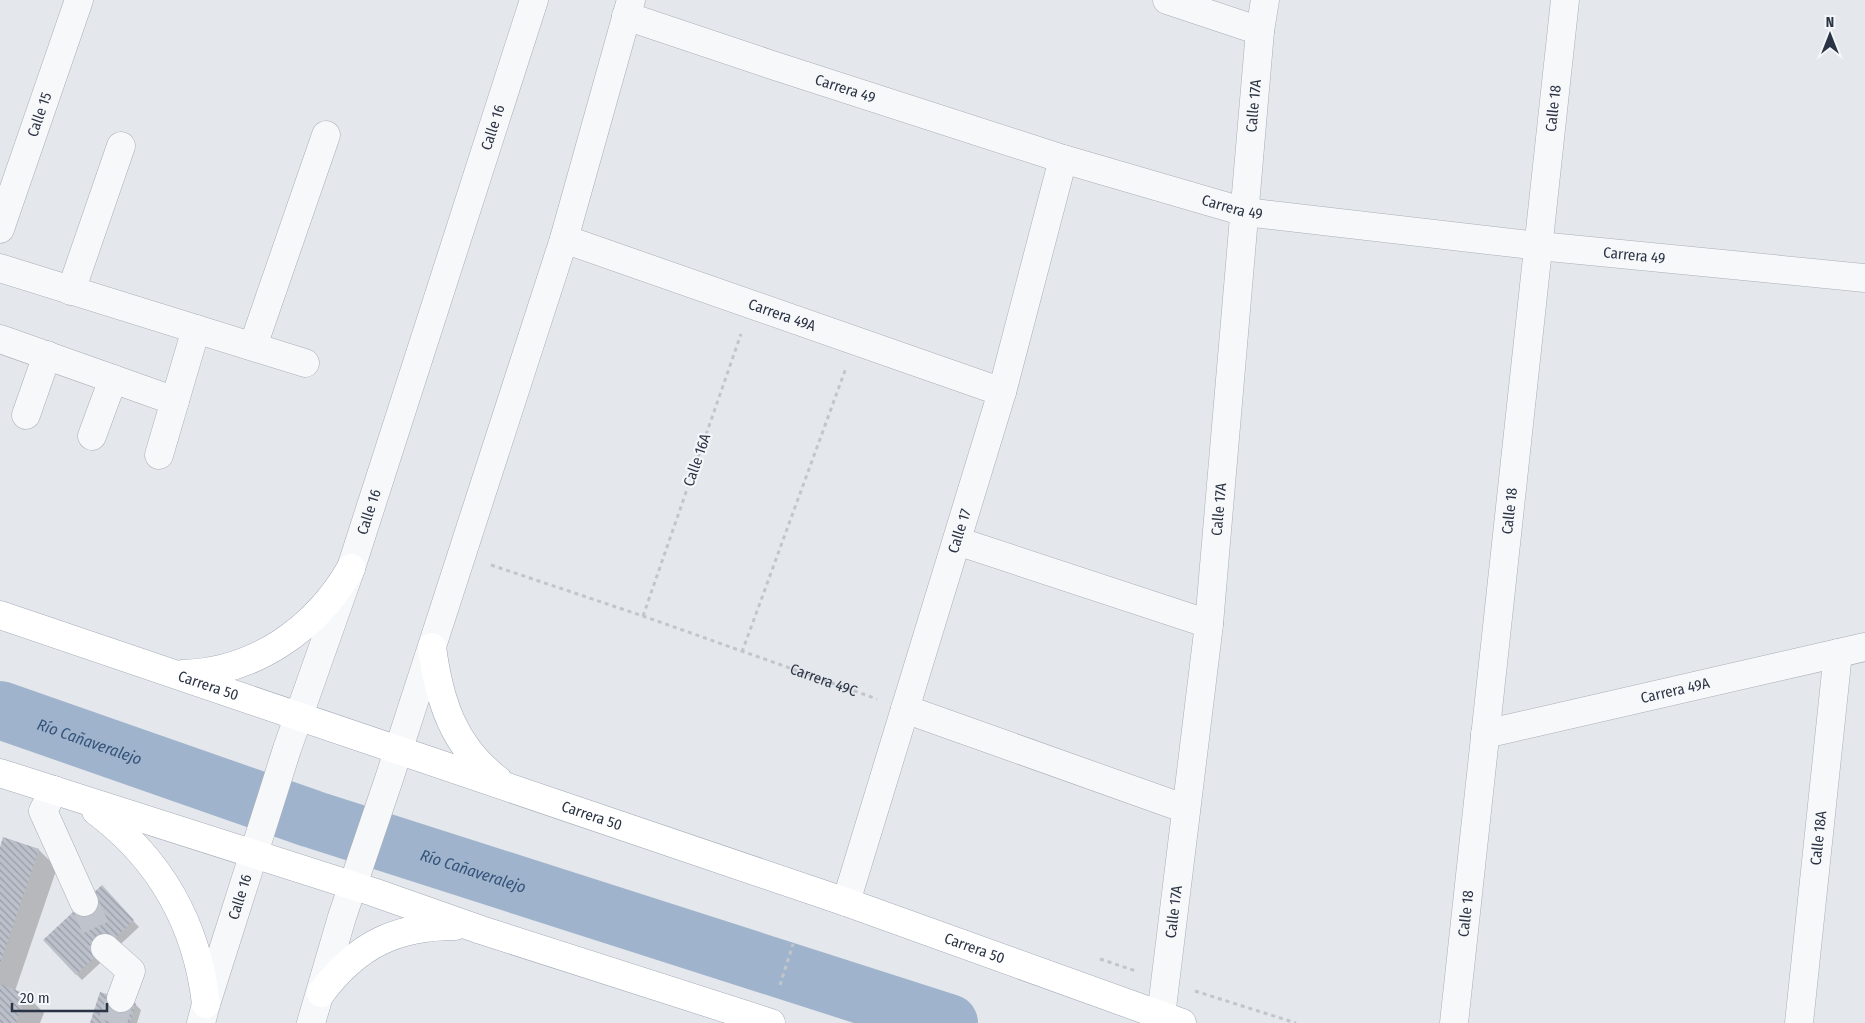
<svg xmlns="http://www.w3.org/2000/svg" width="1865" height="1023" font-family="'Fira Sans Condensed',sans-serif">
	<defs>
		<pattern id="building-back-hatch" width="6" height="6" patternUnits="userSpaceOnUse" patternTransform="scale(1.25)"><rect width="6" height="6" fill="#bbc0ca"/><path d="M-1 5l2 2M0 0l6 6M5-1l2 2" fill="none" stroke="#989da6"/></pattern>
	</defs>
	<rect width="100%" height="100%" fill="#e4e7ec"/>
	<g fill="#0003">
		<polygon points="4,838 39,850 57,868 15,991 26,995 44,1013 40,1023 0,1023 0,851"/>
		<polygon points="102,887 139,927 82,980 76,974"/>
		<polygon points="135,1004 141,1010 137,1023 91,1023"/>
	</g>
	<g fill="none" stroke-linecap="round" stroke-linejoin="round">
		<path stroke="#9fb4cc" stroke-width="58" id="s1" d="M0,710L312,819L949,1023"/>
	</g>
	<g fill="url(#building-back-hatch)">
		<polygon points="3,837 39,849 0,964 0,847"/>
		<polygon points="102,885 134,920 76,975 43,940"/>
		<polygon points="0,984 26,994 16,1023 0,1023"/>
		<polygon points="100,992 136,1003 130,1023 90,1023"/>
	</g>
	<g fill="none" stroke-linecap="round" stroke-linejoin="round">
		<g stroke="#bfc3cb" stroke-width="28" stroke-dasharray="28 14" stroke-linecap="butt">
			<polyline points="84,902 105,948"/>
			<polyline points="112,1023 121,998"/>
		</g>
		<g stroke="#a9aeb7" stroke-width="29">
			<g id="minor">
				<polyline points="1167,0 1260,31"/>
				<path id="s3" d="M626,16L772,65L1063,159L1245,212L1539,246L1865,278"/>
				<path id="s4" d="M0,229L79,0"/>
				<path id="s5" d="M564,239L1002,392"/>
				<polyline points="0,268 305,363"/>
				<polyline points="71,291 121,146"/>
				<polyline points="0,339 175,401"/>
				<polyline points="253,346 326,135"/>
				<polyline points="26,415 47,355"/>
				<polyline points="92,436 113,379"/>
				<polyline points="159,455 196,329"/>
				<polyline points="957,541 1209,624"/>
				<polyline points="905,709 1186,809"/>
				<path id="s6" d="M1485,734L1865,647"/>
				<polyline points="54,790 43,811 84,902"/>
				<path id="s7" d="M846,902L1002,392L1063,159"/>
				<polyline points="105,948 131,971 121,998"/>
				<path id="s8" d="M1161,1016L1209,624L1260,31L1265,0"/>
				<path id="s9" d="M201,1023L206,1004L287,749L351,568L534,0"/>
				<polyline points="311,1023 342,917 389,779 564,239 631,0"/>
				<path id="s10" d="M1454,1023L1565,0"/>
				<path id="s11" d="M1799,1023L1838,653"/>
			</g>
		</g>
		<g stroke="#a3abb8" stroke-width="29">
			<g id="major">
				<path id="s12" d="M0,615L846,902L1182,1023"/>
				<path d="M432,647C439,700 453,746 498,780"/>
				<path d="M183,674C255,672 316,629 351,568"/>
				<polyline points="0,773 373,892 481,930 771,1023"/>
				<path d="M96,811C161,860 197,924 206,1004"/>
				<path d="M321,993C357,945 396,926 455,926"/>
			</g>
		</g>
		<g stroke="#c2c5cb" stroke-width="3" stroke-dasharray="4 4" stroke-linecap="butt">
			<path id="s2" d="M491,565L643,616L877,699"/>
			<polyline points="643,616 741,334"/>
			<polyline points="742,652 846,368"/>
			<polyline points="1100,959 1136,971"/>
			<polyline points="780,985 793,944"/>
			<polyline points="1195,991 1296,1023"/>
		</g>
		<use href="#minor" stroke="#f7f8fa" stroke-width="28"/>
		<use href="#major" stroke="#fff" stroke-width="28"/>
	</g>
	<g text-anchor="middle" stroke-width="4.5" stroke-linejoin="round" paint-order="stroke">
		<g font-size="15" fill="#2b3445" stroke="#f4f6f9">
			<text dy="5" stroke="none"><textPath href="#s3" startOffset="231">Carrera 49</textPath></text>
			<text dy="5" stroke="none"><textPath href="#s8" startOffset="915">Calle 17A</textPath></text>
			<text dy="5" stroke="none"><textPath href="#s10" startOffset="920">Calle 18</textPath></text>
			<text dy="5" stroke="none"><textPath href="#s4" startOffset="121">Calle 15</textPath></text>
			<text dy="5" stroke="none"><textPath href="#s9" startOffset="942">Calle 16</textPath></text>
			<text dy="5" stroke="none"><textPath href="#s3" startOffset="636">Carrera 49</textPath></text>
			<text dy="5" stroke="none"><textPath href="#s3" startOffset="1041">Carrera 49</textPath></text>
			<text dy="5" stroke="none"><textPath href="#s5" startOffset="231">Carrera 49A</textPath></text>
			<text transform="translate(697 460) rotate(-71)" y="5">Calle 16A</text>
			<text dy="5" stroke="none"><textPath href="#s8" startOffset="510">Calle 17A</textPath></text>
			<text dy="5" stroke="none"><textPath href="#s9" startOffset="538">Calle 16</textPath></text>
			<text dy="5" stroke="none"><textPath href="#s10" startOffset="515">Calle 18</textPath></text>
			<text dy="5" stroke="none"><textPath href="#s7" startOffset="388">Calle 17</textPath></text>
			<text dy="5" stroke="none"><textPath href="#s2" startOffset="352">Carrera 49C</textPath></text>
			<text dy="5" stroke="none"><textPath href="#s12" startOffset="220">Carrera 50</textPath></text>
			<text dy="5" stroke="none"><textPath href="#s6" startOffset="195">Carrera 49A</textPath></text>
			<text dy="5" stroke="none"><textPath href="#s12" startOffset="625">Carrera 50</textPath></text>
			<text dy="5" stroke="none"><textPath href="#s11" startOffset="186">Calle 18A</textPath></text>
			<text dy="5" stroke="none"><textPath href="#s9" startOffset="132">Calle 16</textPath></text>
			<text dy="5" stroke="none"><textPath href="#s8" startOffset="105">Calle 17A</textPath></text>
			<text dy="5" stroke="none"><textPath href="#s10" startOffset="110">Calle 18</textPath></text>
			<text dy="5" stroke="none"><textPath href="#s12" startOffset="1030">Carrera 50</textPath></text>
		</g>
		<g font-size="16" font-style="italic" fill="#34527a" stroke="#f4f6f9">
			<text dy="6" stroke="none"><textPath href="#s1" startOffset="95">Río Cañaveralejo</textPath></text>
			<text dy="6" stroke="none"><textPath href="#s1" startOffset="500">Río Cañaveralejo</textPath></text>
		</g>
	</g>
	<g transform="translate(1830 35)" stroke="#f4f6f9" stroke-width="4" paint-order="stroke">
	<path d="M0-4L9 19L0 12L-9 19Z" fill="#2b3445"/>
	<text y="-8" font-size="14" font-weight="bold" text-anchor="middle" fill="#2b3445">N</text>
	</g>
	<path d="M12 1003v8h95v-8" fill="none" stroke="#2b3445" stroke-width="2.5"/>
	<text x="20" y="1003" font-size="15" fill="#2b3445" stroke="#f4f6f9" stroke-width="4" paint-order="stroke">20 m</text>
</svg>
